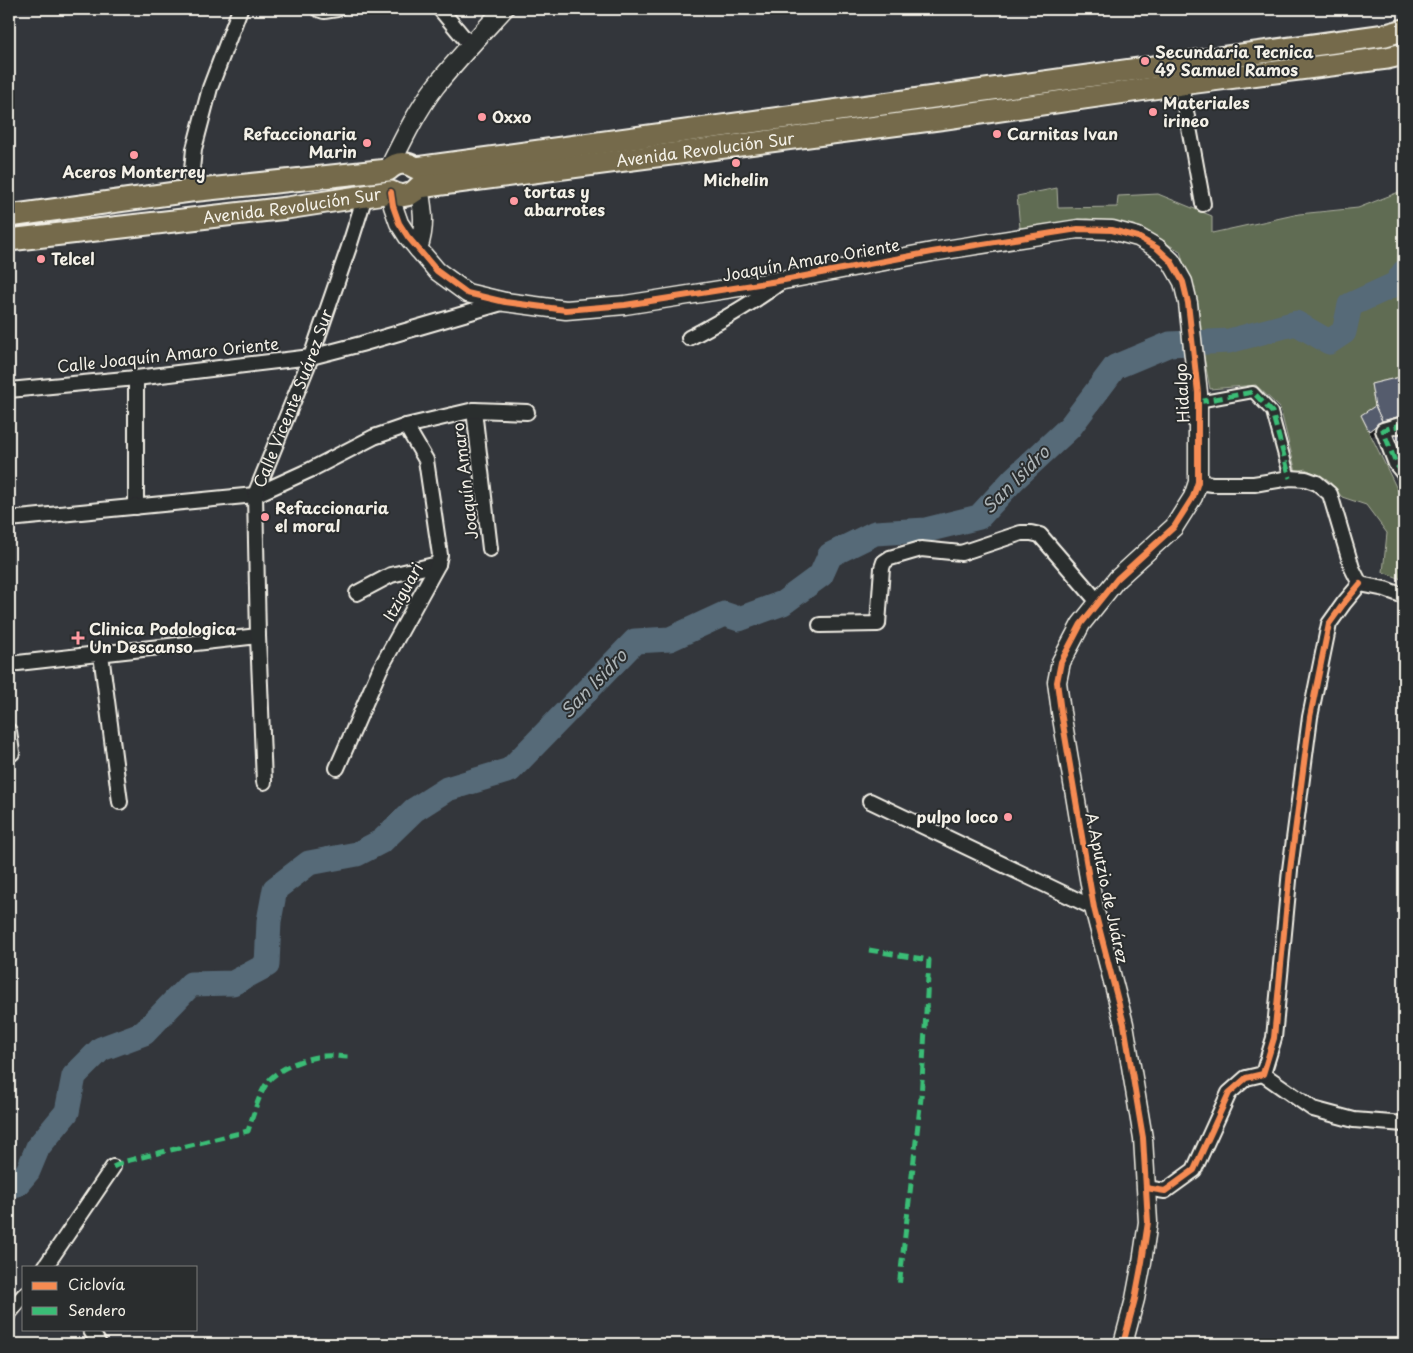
<svg xmlns="http://www.w3.org/2000/svg" width="1413" height="1353" font-family="'Playpen Sans',sans-serif">
	<defs>
		<filter id="shadow"><feDropShadow dx="3" dy="5" stdDeviation="0" flood-color="#0009"/></filter>
	</defs>
	<rect width="100%" height="100%" fill="#33363b"/>
	<filter id="ink" filterUnits="userSpaceOnUse"><feTurbulence type="fractalNoise" baseFrequency=".02" numOctaves="2"/><feDisplacementMap in="SourceGraphic" scale="10" xChannelSelector="R" yChannelSelector="G"/><feConvolveMatrix kernelMatrix="1 2 1 2 8 2 1 2 1" color-interpolation-filters="sRGB"/></filter>
	<g filter="url(#ink)">
		<polygon fill="#616c53" stroke="#aaae9e" points="1057,188 1058,208 1117,207 1118,196 1158,194 1212,216 1212,233 1299,214 1358,208 1404,190 1404,376 1371,384 1375,406 1361,415 1397,489 1404,500 1404,580 1383,572 1387,533 1366,505 1342,497 1327,479 1305,469 1296,472 1280,408 1256,385 1210,389 1204,357 1200,350 1193,297 1180,251 1133,225 1087,219 1020,228 1017,196"/>
		<g fill="none" stroke-linecap="round" stroke-linejoin="round">
			<polyline stroke="#566a78" stroke-width="25" points="9,1185 17,1184 28,1171 38,1147 67,1112 74,1076 101,1049 144,1033 191,984 233,983 267,965 269,921 275,889 309,863 357,854 382,841 414,810 447,789 510,770 635,641 670,639 724,614 739,619 783,603 821,575 830,555 875,533 926,530 979,517 1014,479 1070,427 1115,367 1170,344 1229,341 1296,323 1329,342 1344,332 1350,305 1396,284 1404,272"/>
		</g>
		<g fill="#555c6d" stroke="#f4f1e8" filter="url(#shadow)">
			<polygon points="1404,376 1404,415 1382,421 1375,406 1371,384"/>
			<polygon points="1375,406 1382,421 1369,431 1361,415"/>
			<polygon points="1404,429 1404,462 1399,459 1391,434"/>
		</g>
		<g fill="none" stroke-linecap="round" stroke-linejoin="round">
			<g stroke="#f4f1e8" stroke-width="14">
				<polyline id="pedestrian" points="1198,402 1253,392 1272,412 1290,478"/>
			</g>
			<g stroke="#f4f1e8" stroke-width="18">
				<g id="minor">
					<polyline points="318,9 324,11 337,9"/>
					<polyline points="440,9 470,45"/>
					<polyline points="1181,84 1203,204"/>
					<polyline points="190,191 194,149 210,88 240,9"/>
					<path d="M689,338C721,321 753,303 782,281"/>
					<polyline points="136,378 136,507"/>
					<polyline points="9,390 136,378 311,357 361,344 505,302"/>
					<polyline points="474,410 490,549"/>
					<polyline points="1404,424 1383,430 1396,464 1404,474"/>
					<polyline points="1198,482 1212,484 1254,484 1290,478 1306,479 1317,483 1330,494 1352,568 1360,584 1385,589 1404,596"/>
					<polyline points="9,519 255,495 310,470 374,437 406,426 474,410 527,412"/>
					<polyline points="357,593 391,575 438,564"/>
					<polyline points="820,625 878,624 882,568 884,562 890,558 921,549 961,553 1021,533 1031,533 1040,535 1098,602"/>
					<polyline points="101,654 120,802"/>
					<polyline points="9,664 258,636"/>
					<polyline points="9,731 12,753"/>
					<polyline points="337,768 380,669 438,564 440,555 426,460 406,426"/>
					<path id="s1" d="M264,782L258,636L255,495L311,357L349,247L365,196"/>
					<polyline points="870,801 1094,908"/>
					<polyline points="1263,1074 1313,1109 1354,1120 1404,1124"/>
					<polyline points="1146,1188 1165,1191 1194,1170 1229,1093 1246,1078 1263,1074 1274,1038 1290,870 1310,717 1329,624 1344,603 1360,584"/>
					<polyline points="45,1267 113,1167"/>
					<polyline points="9,1313 24,1295"/>
					<polyline points="90,1329 99,1344"/>
				</g>
			</g>
			<g stroke="#f4f1e8" stroke-width="21">
				<g id="tertiary">
					<path d="M388,170C402,142 416,112 435,87C457,59 481,34 504,9"/>
					<polyline points="391,192 393,206 399,223 408,237 437,271 467,293 505,302 566,310 625,305 784,280 932,252 1078,229 1112,230 1138,237 1157,248 1171,261 1183,282 1188,303 1198,393 1198,482 1193,497 1174,527 1117,579 1081,624 1061,662 1057,682 1061,712 1094,908 1124,1024 1143,1138 1148,1222 1142,1262 1135,1299 1123,1344"/>
					<path d="M418,249C426,226 423,210 419,187"/>
				</g>
			</g>
			<g stroke="#f4f1e8" stroke-width="25">
				<g id="primary">
					<path d="M9,216L190,191L388,170C397,162 405,161 416,168L1386,35L1404,30"/>
					<path id="s2" d="M9,240L287,208L391,192C402,198 411,196 419,187L946,118L1181,84L1387,58L1404,54"/>
				</g>
			</g>
			<use href="#pedestrian" stroke="#2a2d2e" stroke-width="10"/>
			<use href="#minor" stroke="#2a2d2e" stroke-width="14"/>
			<use href="#tertiary" stroke="#2a2d2e" stroke-width="18"/>
			<use href="#primary" stroke="#756b4b" stroke-width="21"/>
			<g stroke="#3abd76" stroke-width="5" stroke-dasharray="10 5" stroke-linecap="butt">
				<polyline points="1198,402 1253,392 1272,412 1290,478"/>
				<polyline points="1404,424 1383,430 1396,464 1404,474"/>
				<polyline points="869,950 929,960 921,1098 899,1287"/>
				<path d="M113,1167L126,1161L248,1131C253,1116 260,1089 271,1078C284,1066 307,1057 324,1056C332,1055 340,1057 348,1057"/>
			</g>
			<g stroke="#2a2d2e" stroke-width="9">
				<g id="cycleway">
					<polyline points="391,192 393,206 399,223 408,237 437,271 467,293 505,302 566,310 625,305 784,280 932,252 1078,229 1112,230 1138,237 1157,248 1171,261 1183,282 1188,303 1198,393 1198,482 1193,497 1174,527 1117,579 1081,624 1061,662 1057,682 1061,712 1094,908 1124,1024 1143,1138 1148,1222 1142,1262 1135,1299 1123,1344"/>
					<polyline points="1146,1188 1165,1191 1194,1170 1229,1093 1246,1078 1263,1074 1274,1038 1290,870 1310,717 1329,624 1344,603 1360,584"/>
				</g>
			</g>
			<use href="#cycleway" stroke="#f68b52" stroke-width="6"/>
		</g>
	</g>
	<g fill="#ff9aa2" stroke="#2a2d2e" stroke-width="2">
		<circle cx="1145" cy="61" r="5"/>
		<circle cx="1153" cy="112" r="5"/>
		<circle cx="482" cy="117" r="5"/>
		<circle cx="997" cy="134" r="5"/>
		<circle cx="367" cy="143" r="5"/>
		<circle cx="134" cy="155" r="5"/>
		<circle cx="736" cy="163" r="5"/>
		<circle cx="514" cy="201" r="5"/>
		<circle cx="41" cy="259" r="5"/>
		<circle cx="265" cy="517" r="5"/>
		<path d="M75.5 630.5h5v5h5v5h-5v5h-5v-5h-5v-5h5z"/>
		<circle cx="1008" cy="817" r="5"/>
	</g>
	<g text-anchor="middle" stroke-width="4" stroke-linejoin="round" paint-order="stroke">
		<g font-size="16" font-weight="bold" fill="#f4f1e8" stroke="#2a2d2e" text-anchor="start">
			<text x="1155" y="58">Secundaria Tecnica<tspan x="1155" dy="18">49 Samuel Ramos</tspan></text>
			<text x="1163" y="109">Materiales<tspan x="1163" dy="18">irineo</tspan></text>
			<text x="492" y="123">Oxxo</text>
			<text x="357" y="140" text-anchor="end">Refaccionaria<tspan x="357" dy="18">Marìn</tspan></text>
			<text x="1007" y="140">Carnitas Ivan</text>
			<text x="134" y="178" text-anchor="middle">Aceros Monterrey</text>
			<text x="736" y="186" text-anchor="middle">Michelin</text>
			<text x="524" y="198">tortas y<tspan x="524" dy="18">abarrotes</tspan></text>
			<text x="51" y="265">Telcel</text>
			<text x="275" y="514">Refaccionaria<tspan x="275" dy="18">el moral</tspan></text>
			<text x="89" y="635">Clinica Podologica<tspan x="89" dy="18">Un Descanso</tspan></text>
			<text x="998" y="823" text-anchor="end">pulpo loco</text>
		</g>
		<g font-size="16" fill="#f4f1e8" stroke="#2a2d2e">
			<text dy="6" stroke="none"><textPath href="#s2" startOffset="705">Avenida Revolución Sur</textPath></text>
			<text dy="6" stroke="none"><textPath href="#s2" startOffset="285">Avenida Revolución Sur</textPath></text>
			<text transform="translate(811 260) rotate(-10)" y="6">Joaquín Amaro Oriente</text>
			<text transform="translate(168 355) rotate(-6)" y="6">Calle Joaquín Amaro Oriente</text>
			<text transform="translate(1182 393) rotate(-93)" y="6">Hidalgo</text>
			<text dy="6" stroke="none"><textPath href="#s1" startOffset="391">Calle Vicente Suárez Sur</textPath></text>
			<text transform="translate(465 481) rotate(-97)" y="6">Joaquín Amaro</text>
			<text transform="translate(403 592) rotate(-61)" y="6">Itziguari</text>
			<text transform="translate(1107 888) rotate(78)" y="6">A Aputzio de Juárez</text>
		</g>
		<g font-size="18" font-style="italic" fill="#adb4b6" stroke="#2a2d2e">
			<text transform="translate(1016 480) rotate(-45)" y="6">San Isidro</text>
			<text transform="translate(594 684) rotate(-46)" y="6">San Isidro</text>
		</g>
	</g>
	<rect width="1413" height="1353" fill="none" stroke="#2a2d2e" stroke-width="30"/>
	<rect x="15" y="15" width="1383" height="1323" fill="none" stroke="#f4f1e8" stroke-width="2" filter="url(#ink)"/>
	<rect x="22" y="1266" width="175" height="65" fill="#2a2d2e" stroke="#7b7b78"/>
	<rect x="32" y="1282" width="25" height="8" fill="#f68b52" stroke="#7b7b78"/>
	<text x="68" y="1290" font-size="15" fill="#f4f1e8">Ciclovía</text>
	<rect x="32" y="1307" width="25" height="8" fill="#3abd76" stroke="#7b7b78"/>
	<text x="68" y="1316" font-size="15" fill="#f4f1e8">Sendero</text>
</svg>
